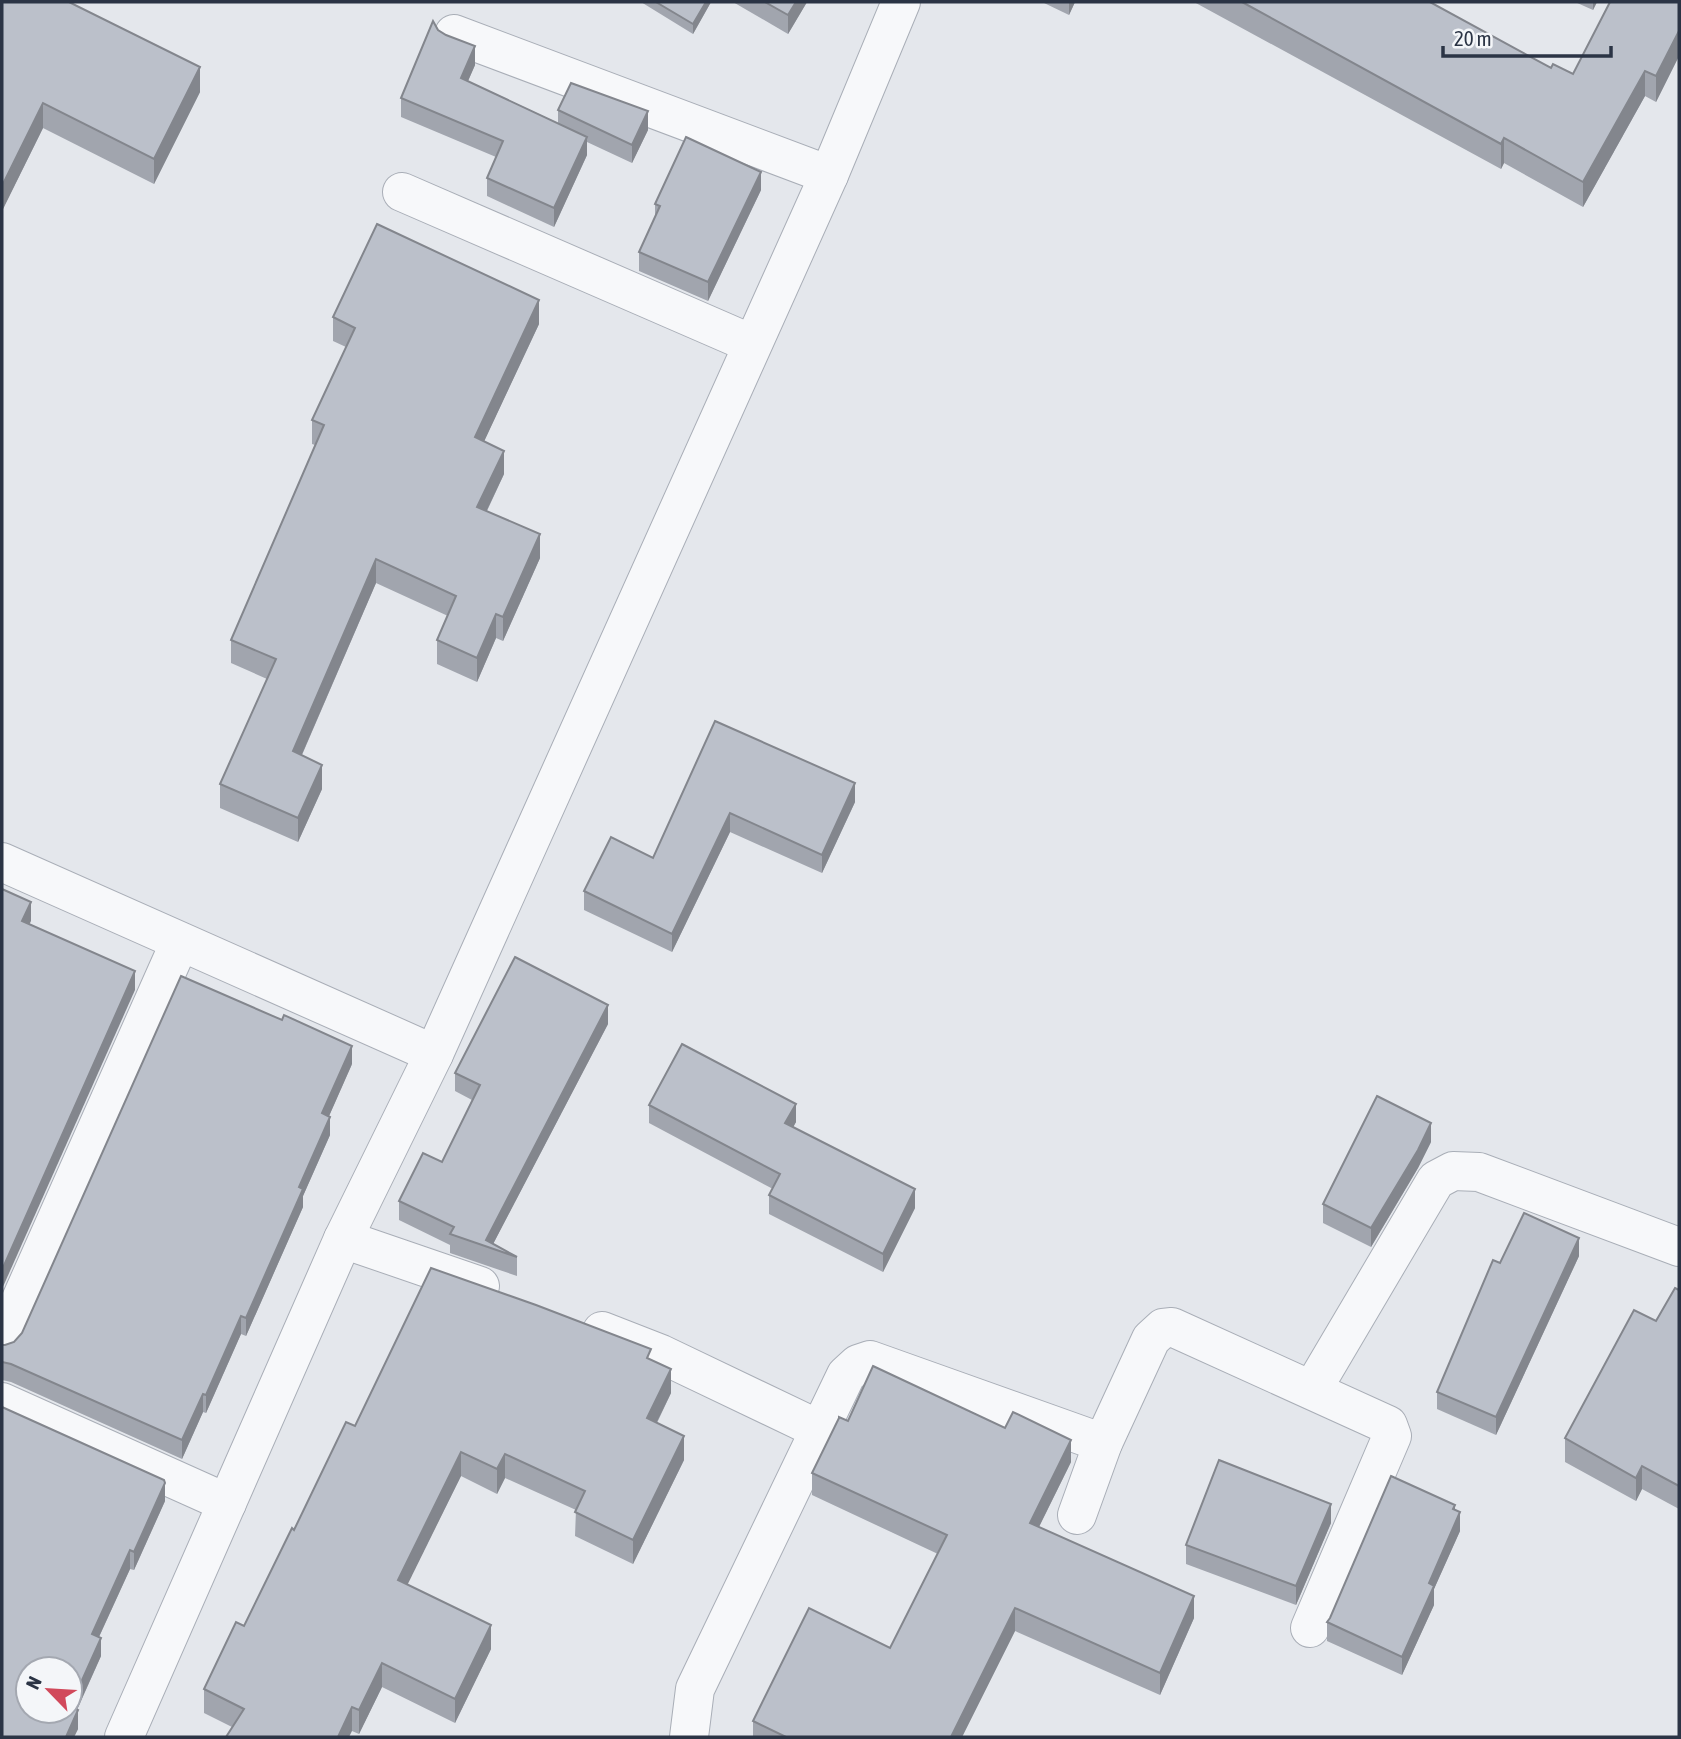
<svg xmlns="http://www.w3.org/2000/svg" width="1681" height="1739" font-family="'Asap Condensed',sans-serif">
	<rect width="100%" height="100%" fill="#e4e7ec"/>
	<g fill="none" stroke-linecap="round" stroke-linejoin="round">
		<g stroke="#a9aeb7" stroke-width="40">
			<g id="street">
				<polyline points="454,34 829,175"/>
				<polyline points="402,192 752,344"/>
				<polyline points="2,862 434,1054"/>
				<polyline points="343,1239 480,1286"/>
				<polyline points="602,1331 661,1354 820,1430"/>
				<polyline points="2,1342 180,942"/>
				<polyline points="1312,1390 1436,1180 1453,1171 1479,1172 1679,1247"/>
				<polyline points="2,1402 227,1503"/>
				<polyline points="1077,1515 1103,1443 1151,1339 1163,1328 1172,1327 1388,1425 1392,1436 1310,1628"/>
				<polyline points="124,1737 343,1239 434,1054 829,175 901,2"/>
				<polyline points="689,1737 695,1689 846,1375 858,1364 870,1360 1103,1443"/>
			</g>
		</g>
		<use href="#street" stroke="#f7f8fa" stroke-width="38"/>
	</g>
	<g fill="#a1a5ae">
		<polygon points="2,2 200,92 154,184 43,128 2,211"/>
		<polygon points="641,2 711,2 693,34"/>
		<polygon points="733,2 807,2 788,34"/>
		<polygon points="1042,2 1075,2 1069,15"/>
		<polygon points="1194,2 1430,2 1551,68 1573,74 1679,2 1679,56 1656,102 1645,96 1583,207 1504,163 1501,169"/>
		<polygon points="1575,2 1597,2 1593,10"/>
		<polygon points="438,30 475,65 468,81 558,123 558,110 648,130 632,163 587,142 587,155 554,227 487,196 487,178 496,157 401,117 401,98"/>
		<polygon points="761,190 708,301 639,271 639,252 655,217 655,204"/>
		<polygon points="333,317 539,324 484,441 504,474 487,511 540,558 503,641 496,638 477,682 437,664 437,640 448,616 376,583 302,755 322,789 298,842 220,808 220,784 267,679 231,663 231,640 315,445 312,444 312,420 346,347 333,341"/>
		<polygon points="715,721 855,802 822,873 730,832 672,952 584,910 584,891 653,858"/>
		<polygon points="608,1024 493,1244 517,1257 517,1276 450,1253 450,1245 399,1220 399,1201 442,1162 472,1100 455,1091 455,1073"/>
		<polygon points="352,1064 329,1116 330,1135 303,1196 303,1207 246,1336 241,1334 206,1413 203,1412 182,1459 11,1382 2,1380 2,1345 5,1345 14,1342"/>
		<polygon points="649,1105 796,1122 793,1127 915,1208 883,1272 769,1214 769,1195 773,1189 649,1123"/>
		<polygon points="1431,1142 1418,1168 1371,1247 1323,1223 1323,1204"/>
		<polygon points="1579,1256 1496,1435 1437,1409 1437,1392 1500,1263"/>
		<polygon points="1679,1290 1679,1509 1642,1489 1636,1501 1565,1462 1565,1438"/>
		<polygon points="651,1360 671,1393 657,1423 684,1460 633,1564 575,1536 576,1510 505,1478 497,1494 461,1476 407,1584 491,1649 455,1723 382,1687 359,1734 352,1731 232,1727 204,1713 204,1689 244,1626 294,1530 355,1426"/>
		<polygon points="2,1407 165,1501 134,1570 130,1569 99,1637 101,1656 77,1710 78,1729 74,1737 2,1737"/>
		<polygon points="848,1421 1071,1462 1039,1527 1194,1618 1160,1695 1015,1631 962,1737 753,1737 753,1721 890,1648 938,1554 812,1495 812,1473"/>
		<polygon points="1455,1509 1460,1531 1434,1589 1434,1605 1402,1675 1327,1641 1327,1622 1330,1618"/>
		<polygon points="1331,1523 1296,1605 1186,1564 1186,1545"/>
	</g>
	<g fill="#83868d">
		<polygon points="706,2 711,2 693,34 693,24"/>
		<polygon points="796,2 807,2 788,34 788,15"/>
		<polygon points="1069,2 1075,2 1069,15"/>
		<polygon points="1593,2 1597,2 1593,10"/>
		<polygon points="1679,31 1679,56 1656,102 1656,76"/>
		<polygon points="475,46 475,65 461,97 461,78"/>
		<polygon points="200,67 200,92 154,184 154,159"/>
		<polygon points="1645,71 1645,96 1583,207 1583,182"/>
		<polygon points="43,103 43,128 2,211 2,186"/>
		<polygon points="648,111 648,130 632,163 632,145"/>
		<polygon points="587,137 587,155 554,227 554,208"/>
		<polygon points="1504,138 1504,163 1501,169 1501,144"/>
		<polygon points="761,172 761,190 708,301 708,282"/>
		<polygon points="539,300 539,324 475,461 475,437"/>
		<polygon points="504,451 504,474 477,531 477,507"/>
		<polygon points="540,534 540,558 503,641 503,617"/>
		<polygon points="376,559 376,583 293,775 293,751"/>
		<polygon points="496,614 496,638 477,682 477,658"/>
		<polygon points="322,765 322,789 298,842 298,818"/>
		<polygon points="855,783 855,802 822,873 822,855"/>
		<polygon points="730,813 730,832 672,952 672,934"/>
		<polygon points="31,902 31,921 22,940 22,921"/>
		<polygon points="135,971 135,990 2,1289 2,1270"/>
		<polygon points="608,1005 608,1024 491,1248 486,1240"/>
		<polygon points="352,1046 352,1064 322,1132 322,1113"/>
		<polygon points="796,1104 796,1122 785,1142 785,1123"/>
		<polygon points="330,1117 330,1135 303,1196 303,1207 246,1336 246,1318 299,1187"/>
		<polygon points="1431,1123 1431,1142 1418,1168 1371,1247 1371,1228"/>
		<polygon points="915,1189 915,1208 883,1272 883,1254"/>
		<polygon points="1579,1238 1579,1256 1496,1435 1496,1417"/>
		<polygon points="241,1316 241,1334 206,1413 206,1395"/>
		<polygon points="671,1369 671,1393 647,1442 647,1418"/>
		<polygon points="203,1394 203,1412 182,1459 182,1440"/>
		<polygon points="684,1436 684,1460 633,1564 633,1540"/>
		<polygon points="1071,1440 1071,1462 1030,1545 1030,1523"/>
		<polygon points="461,1452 461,1476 398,1604 398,1580"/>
		<polygon points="505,1454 505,1478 497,1494 497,1469"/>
		<polygon points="1642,1466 1642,1489 1636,1501 1636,1478"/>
		<polygon points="165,1483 165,1501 134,1570 134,1552"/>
		<polygon points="1331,1504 1331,1523 1296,1605 1296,1586"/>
		<polygon points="1455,1505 1455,1524 1460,1512 1460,1531 1434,1589 1434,1605 1402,1675 1402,1657"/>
		<polygon points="130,1550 130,1569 92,1652 92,1634"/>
		<polygon points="1194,1596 1194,1618 1160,1695 1160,1673"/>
		<polygon points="1015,1608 1015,1631 962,1737 951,1737"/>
		<polygon points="491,1625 491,1649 455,1723 455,1699"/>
		<polygon points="101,1638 101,1656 70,1725 70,1707"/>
		<polygon points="382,1663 382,1687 359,1734 359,1710"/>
		<polygon points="352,1707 352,1731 349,1737 338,1737"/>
		<polygon points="78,1710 78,1729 74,1737 66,1737"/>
	</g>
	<g fill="#bbc0ca" stroke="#83868d" stroke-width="2" fill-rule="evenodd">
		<polygon points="2,2 69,2 200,67 154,159 43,103 2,186"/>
		<polygon points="656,2 706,2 693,24"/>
		<polygon points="765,2 796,2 788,15"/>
		<polygon points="1242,2 1430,2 1551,68 1553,64 1573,74 1610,2 1679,2 1679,31 1656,76 1645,71 1583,182 1504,138 1501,144"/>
		<polygon points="433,21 438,30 446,35 475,46 461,78 587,137 554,208 487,178 503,141 401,98"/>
		<polygon points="571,83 648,111 632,145 558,110"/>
		<polygon points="686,137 761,172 708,282 639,252 660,206 655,204"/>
		<polygon points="377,224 539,300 475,437 504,451 477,507 540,534 503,617 496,614 477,658 437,640 456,596 376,559 293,751 322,765 298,818 220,784 276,659 231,640 324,425 312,420 355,328 333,317"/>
		<polygon points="715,721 855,783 822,855 730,813 672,934 584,891 611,837 653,858"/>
		<polygon points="2,889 31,902 22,921 135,971 2,1270"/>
		<polygon points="515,957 608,1005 486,1240 517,1257 450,1234 454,1227 399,1201 423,1153 442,1162 480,1085 455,1073"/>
		<polygon points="181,976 282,1020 284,1015 352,1046 322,1113 330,1117 299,1187 303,1189 246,1318 241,1316 206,1395 203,1394 182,1440 11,1364 2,1362 2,1345 5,1345 14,1342 22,1333"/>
		<polygon points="682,1044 796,1104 785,1123 915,1189 883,1254 769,1195 780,1174 649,1105"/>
		<polygon points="1377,1096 1431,1123 1418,1150 1371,1228 1323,1204"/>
		<polygon points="1524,1213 1579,1238 1496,1417 1437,1392 1493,1260 1500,1263"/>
		<polygon points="431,1268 536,1305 651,1349 647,1358 671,1369 647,1418 684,1436 633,1540 575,1512 585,1491 505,1454 497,1469 461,1452 398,1580 491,1625 455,1699 382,1663 359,1710 352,1707 338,1737 226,1737 244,1709 204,1689 236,1622 244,1626 292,1528 294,1530 346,1422 355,1426"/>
		<polygon points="1675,1288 1679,1290 1679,1486 1642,1466 1636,1478 1565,1438 1634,1310 1656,1321"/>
		<polygon points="873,1366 1005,1428 1013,1412 1071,1440 1030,1523 1194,1596 1160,1673 1015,1608 951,1737 786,1737 753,1721 809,1608 890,1648 947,1535 812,1473 839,1418 839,1417 848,1421"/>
		<path d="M2,1407L164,1480L165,1483L134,1552L130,1550L92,1634L101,1638L70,1707L78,1710L66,1737H2ZM28,1669H70V1711H28Z"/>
		<polygon points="1219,1460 1331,1504 1296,1586 1186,1545"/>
		<polygon points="1391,1476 1455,1505 1453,1509 1460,1512 1429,1583 1434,1586 1402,1657 1327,1622 1330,1618"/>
	</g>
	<rect width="1681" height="1739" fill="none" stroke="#2b3445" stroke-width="7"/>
	<g transform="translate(49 1690) rotate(295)"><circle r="33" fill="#f4f6f9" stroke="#a4a8b1" stroke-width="2"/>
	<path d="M0-5L12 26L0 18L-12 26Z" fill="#d1495b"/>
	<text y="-10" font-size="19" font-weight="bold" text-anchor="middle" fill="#2b3445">N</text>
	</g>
	<path d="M1443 46v10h168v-10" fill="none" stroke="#2b3445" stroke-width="3.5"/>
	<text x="1454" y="46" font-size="21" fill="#2b3445" stroke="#f4f6f9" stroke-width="5" paint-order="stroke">20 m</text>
</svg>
